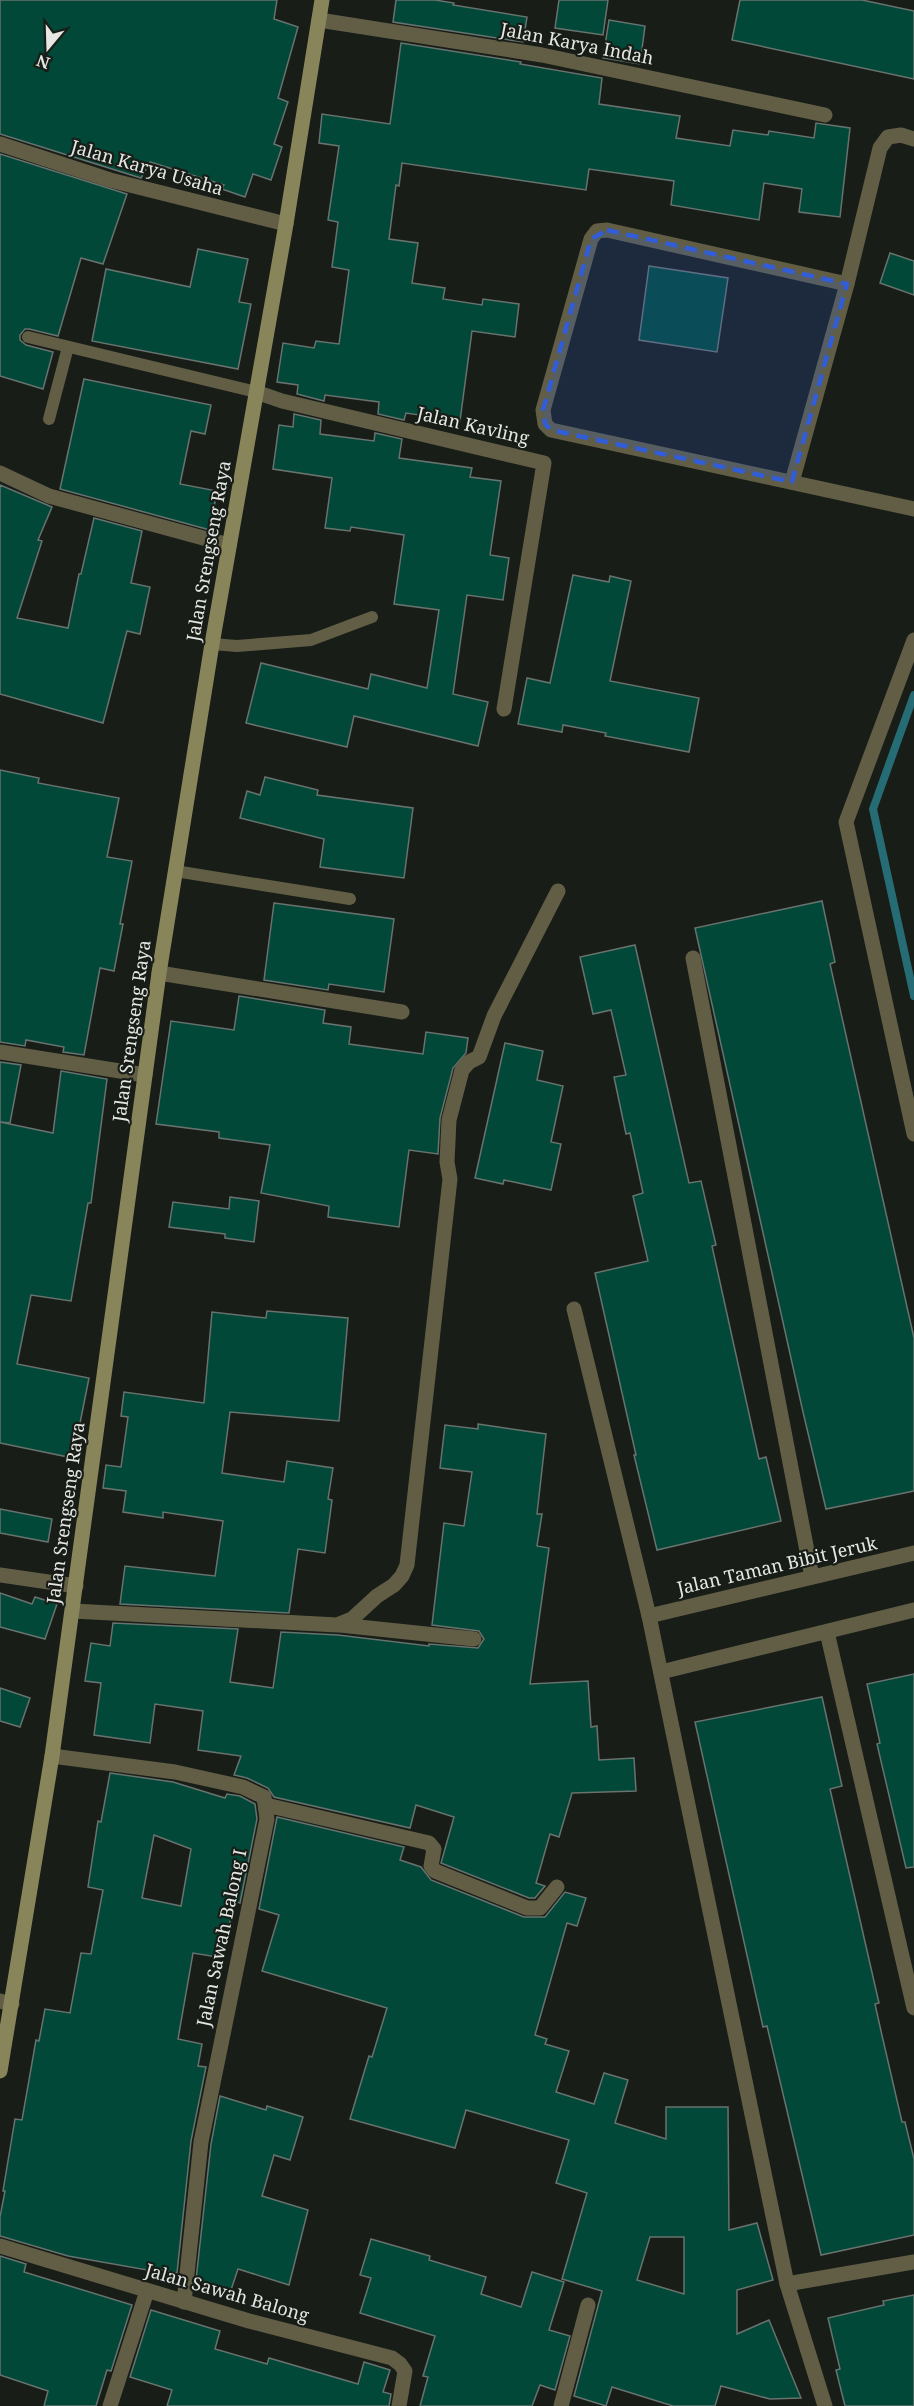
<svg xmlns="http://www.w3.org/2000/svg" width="914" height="2406" font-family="'Noto Serif',serif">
	<rect width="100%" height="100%" fill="#181d17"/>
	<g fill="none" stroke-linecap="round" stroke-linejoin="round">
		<polyline stroke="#266c74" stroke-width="8" points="914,695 873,809 914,996"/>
	</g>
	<g fill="#014838" stroke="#68726e" stroke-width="1.5" fill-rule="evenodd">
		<polygon points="0,0 277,0 274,19 298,27 278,98 288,102 274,144 282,147 271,180 253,174 245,197 222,189 224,185 150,162 141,178 0,134"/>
		<polygon points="396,0 435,0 454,3 453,5 527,17 523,42 393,22"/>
		<polygon points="559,0 608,0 603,35 555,28"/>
		<polygon points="740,0 862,0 914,11 914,79 732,40"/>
		<polygon points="609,20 645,26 640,64 603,58"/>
		<polygon points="401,43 521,62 520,64 602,78 599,104 680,116 676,138 730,146 733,130 768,135 769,131 814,138 816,123 850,128 840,217 799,212 802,189 764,183 759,220 671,205 674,181 589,169 586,190 402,163 399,186 396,185 389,239 418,243 412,283 445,288 443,299 482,305 483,299 519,304 515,337 472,331 460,421 406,413 404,420 378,414 379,402 325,395 324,401 297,394 298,385 277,382 283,343 314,348 316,341 339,344 349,270 332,267 338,222 328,220 339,146 319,143 322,114 390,124"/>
		<polygon points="0,154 127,194 103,264 81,258 58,336 29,329 25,329 20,335 20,340 26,345 53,352 43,389 0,376"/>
		<polygon points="198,249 248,259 239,302 251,304 238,369 92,341 106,269 190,287"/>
		<polygon points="890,253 914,261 914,295 880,283"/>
		<polygon points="649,266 728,278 717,352 639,340"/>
		<polygon points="84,379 211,405 205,434 191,431 180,484 217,491 210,530 60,489"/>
		<polygon points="294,414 321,420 320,434 374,441 375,433 402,439 399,458 472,468 470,477 501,481 490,555 509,558 503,600 467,595 453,694 488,702 478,746 354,716 347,747 246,723 261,663 368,689 371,674 427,688 439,610 394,604 404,535 351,527 350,531 325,528 332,478 273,469 279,425 293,427"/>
		<polygon points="0,485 52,507 38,540 42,541 17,618 68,628 79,574 81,574 94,518 142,531 131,583 150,587 140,634 127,631 103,723 0,694"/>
		<polygon points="573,575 609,582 610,576 631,581 610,681 699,698 689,752 605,736 606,733 563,725 562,732 518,724 527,678 550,683"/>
		<polygon points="0,770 39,778 38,783 119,798 107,857 132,861 120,924 123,924 114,971 100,968 84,1055 63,1052 64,1047 26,1040 25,1046 0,1042"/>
		<polygon points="265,777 318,790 317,795 413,808 404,878 320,867 324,839 240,818 247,791 260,795"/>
		<polygon points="822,901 835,962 830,964 914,1338 914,1491 826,1509 803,1412 695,928"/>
		<polygon points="274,903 394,919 384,992 329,984 328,990 264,980"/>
		<polygon points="635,945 689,1183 701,1181 716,1245 712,1246 759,1459 766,1457 781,1521 657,1550 634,1455 636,1455 595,1273 648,1261 633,1196 643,1193 630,1133 626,1134 614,1077 626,1075 611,1010 593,1014 580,957"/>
		<polygon points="239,996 325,1010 323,1023 351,1027 349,1044 423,1054 426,1032 468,1038 466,1053 453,1068 440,1118 438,1154 409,1150 399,1227 328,1217 329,1206 261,1193 270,1145 219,1138 219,1132 156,1124 171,1021 234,1030"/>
		<polygon points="505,1043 543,1051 537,1080 563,1086 551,1142 561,1144 551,1190 504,1180 503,1184 475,1178"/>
		<polygon points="0,1062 21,1065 10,1123 0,1122"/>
		<polygon points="61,1071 107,1079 91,1203 88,1203 71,1301 31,1295 17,1364 89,1378 73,1458 0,1443 0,1122 53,1133"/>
		<polygon points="230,1197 259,1201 254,1242 225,1238 225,1234 169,1227 173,1202 229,1209"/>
		<polygon points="267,1311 348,1318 339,1421 230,1412 222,1473 284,1482 287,1461 333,1468 328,1499 332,1500 325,1553 298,1549 289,1613 120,1604 125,1566 215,1576 223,1521 163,1512 163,1518 123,1512 126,1491 103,1488 106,1465 121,1467 128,1417 121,1416 124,1392 204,1403 212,1312 266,1318"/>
		<polygon points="478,1424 546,1434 537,1514 542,1514 537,1546 549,1548 530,1684 588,1681 591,1727 597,1726 599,1760 634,1758 636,1791 572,1793 559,1837 550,1834 536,1883 545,1886 535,1898 529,1898 441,1863 454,1817 416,1805 410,1828 274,1797 268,1788 247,1778 234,1775 241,1756 198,1750 203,1711 155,1704 150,1743 94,1735 101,1683 85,1681 91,1643 110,1646 113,1623 238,1629 230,1682 273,1688 281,1632 338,1635 429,1646 429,1644 478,1648 484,1639 479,1631 432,1625 444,1523 464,1526 472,1472 440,1468 445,1425 478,1429"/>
		<polygon points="0,1509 52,1519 48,1542 0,1533"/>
		<polygon points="0,1593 32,1604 35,1597 57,1604 45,1639 0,1627"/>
		<polygon points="914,1674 914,1867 906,1868 877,1744 880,1743 867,1684"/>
		<polygon points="0,1688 30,1698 20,1727 0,1721"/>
		<polygon points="822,1697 842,1786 830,1789 879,2003 875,2004 881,2031 902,2122 905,2122 914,2159 914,2235 821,2255 767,2026 763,2027 695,1722"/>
		<path d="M110,1773L173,1782L225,1798L227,1794L240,1796L255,1804L257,1819L240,1903L234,1901L223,1958L193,1953L178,2039L202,2044L198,2066L206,2067L191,2141L177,2273L148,2268L147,2270L68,2256L0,2236V2217L5,2191H3L15,2119L22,2120L36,2040L39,2041L45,2009L70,2013L81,1953L91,1954L103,1890L88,1887L98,1821L101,1822ZM154,1835L191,1849L181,1906L142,1898Z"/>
		<path d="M277,1817L404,1847L400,1860L421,1867L431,1880L524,1917H545L565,1892L586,1898L577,1926L567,1923L535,2035L547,2039L545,2044L569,2051L556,2092L594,2104L604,2073L628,2080L615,2123L666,2139V2107H728L729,2230L757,2223L773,2280L737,2290V2334L769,2320L801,2398L770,2399L721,2386L715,2406H673L612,2387L606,2406L574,2396L602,2291L562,2279L587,2193L556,2183L569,2140L466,2110L455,2148L350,2119L369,2056L372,2057L387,2008L262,1971L279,1915L259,1909ZM650,2237H684V2294L637,2280Z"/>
		<polygon points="220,2096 266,2110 267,2106 303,2117 290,2160 274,2155 262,2196 308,2210 289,2285 238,2269 231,2290 196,2280 211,2144"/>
		<polygon points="371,2239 430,2256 429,2260 486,2277 481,2294 521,2307 532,2272 564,2282 549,2330 570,2336 555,2390 540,2385 532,2406 420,2406 428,2377 423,2376 435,2336 360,2313 371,2278 360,2275"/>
		<polygon points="0,2256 26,2264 24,2272 132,2305 111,2371 107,2370 96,2406 44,2406 48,2391 0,2375"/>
		<polygon points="914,2295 914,2406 845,2406 836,2370 840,2369 828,2318 884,2305 883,2301"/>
		<polygon points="151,2310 220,2331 215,2349 267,2364 269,2358 358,2384 364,2362 390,2370 383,2392 391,2394 389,2406 167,2406 172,2390 130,2377"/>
	</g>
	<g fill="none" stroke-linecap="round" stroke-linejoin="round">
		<g stroke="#615e45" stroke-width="12">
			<polyline points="28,337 256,392"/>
			<polyline points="49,419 68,347"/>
			<polyline points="212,644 237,646 311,640 372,617"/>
			<polyline points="175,871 350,899"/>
		</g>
		<g stroke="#615e45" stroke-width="15">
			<polyline points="319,20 542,55 825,115"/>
			<polyline points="0,144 110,180 286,224"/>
			<polyline points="847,284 607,230 597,231 591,239 543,410 545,424 551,430 914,509"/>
			<polyline points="256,392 282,401 544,463 504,709"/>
			<polyline points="0,473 49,496 229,545"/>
			<polyline points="792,482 847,284 880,148 888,137 901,135 914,139"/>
			<polyline points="914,640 846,822 914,1134"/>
			<polyline points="693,958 812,1577"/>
			<polyline points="159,973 402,1012"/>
			<polyline points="0,1052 145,1075"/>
			<polyline points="574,1309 649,1616 787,2284 825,2406"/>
			<polyline points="0,1575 76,1586"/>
			<polyline points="73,1611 337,1625 352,1619 377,1596 394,1585 402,1576 407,1565 450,1179 447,1162 449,1120 462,1070 469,1062 479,1057 494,1016 558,891"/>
			<polyline points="649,1616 914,1553"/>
			<polyline points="340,1625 474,1639"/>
			<polyline points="827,1632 914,2008"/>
			<polyline points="661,1672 914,1610"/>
			<polyline points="52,1756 175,1772 243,1787 264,1797 267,1819 201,2142 184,2302"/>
			<polyline points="266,1805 429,1843 434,1849 431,1866 435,1871 527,1908 540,1908 557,1887"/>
			<polyline points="0,2001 12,2004"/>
			<polyline points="0,2246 249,2321 392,2358 400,2364 405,2371 399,2406"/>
			<polyline points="787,2284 914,2262"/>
			<polyline points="110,2406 147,2291"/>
			<polyline points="561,2406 588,2305"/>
		</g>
		<polyline stroke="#89855b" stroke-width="15" points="0,2071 52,1756 159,973 212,644 286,224 322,0"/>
	</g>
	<path fill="#315dd9" fill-opacity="0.2" stroke="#315dd9" stroke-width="4.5" stroke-dasharray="12 8" stroke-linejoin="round" d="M607,230L847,284L792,482L551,430L545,424L543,410L591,239Z"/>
	<g text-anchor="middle" stroke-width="4.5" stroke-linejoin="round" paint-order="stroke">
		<g font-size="18" fill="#e4e7e3" stroke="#181d17">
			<text transform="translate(577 44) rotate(11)" y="6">Jalan Karya Indah</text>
			<text transform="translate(147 168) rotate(16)" y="6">Jalan Karya Usaha</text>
			<text transform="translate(473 426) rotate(13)" y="6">Jalan Kavling</text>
			<text transform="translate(209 551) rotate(-80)" y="6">Jalan Srengseng Raya</text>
			<text transform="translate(132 1031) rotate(-82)" y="6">Jalan Srengseng Raya</text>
			<text transform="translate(66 1513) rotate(-82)" y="6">Jalan Srengseng Raya</text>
			<text transform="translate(777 1566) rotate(-13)" y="6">Jalan Taman Bibit Jeruk</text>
			<text transform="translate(222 1938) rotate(-78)" y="6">Jalan Sawah Balong I</text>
			<text transform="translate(227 2293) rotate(16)" y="6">Jalan Sawah Balong</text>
		</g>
	</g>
	<g transform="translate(48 48) rotate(199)" stroke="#181d17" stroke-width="4.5" paint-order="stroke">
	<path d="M0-4.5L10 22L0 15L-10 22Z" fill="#e4e7e3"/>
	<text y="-9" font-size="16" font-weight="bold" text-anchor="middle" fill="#e4e7e3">N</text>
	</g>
</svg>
